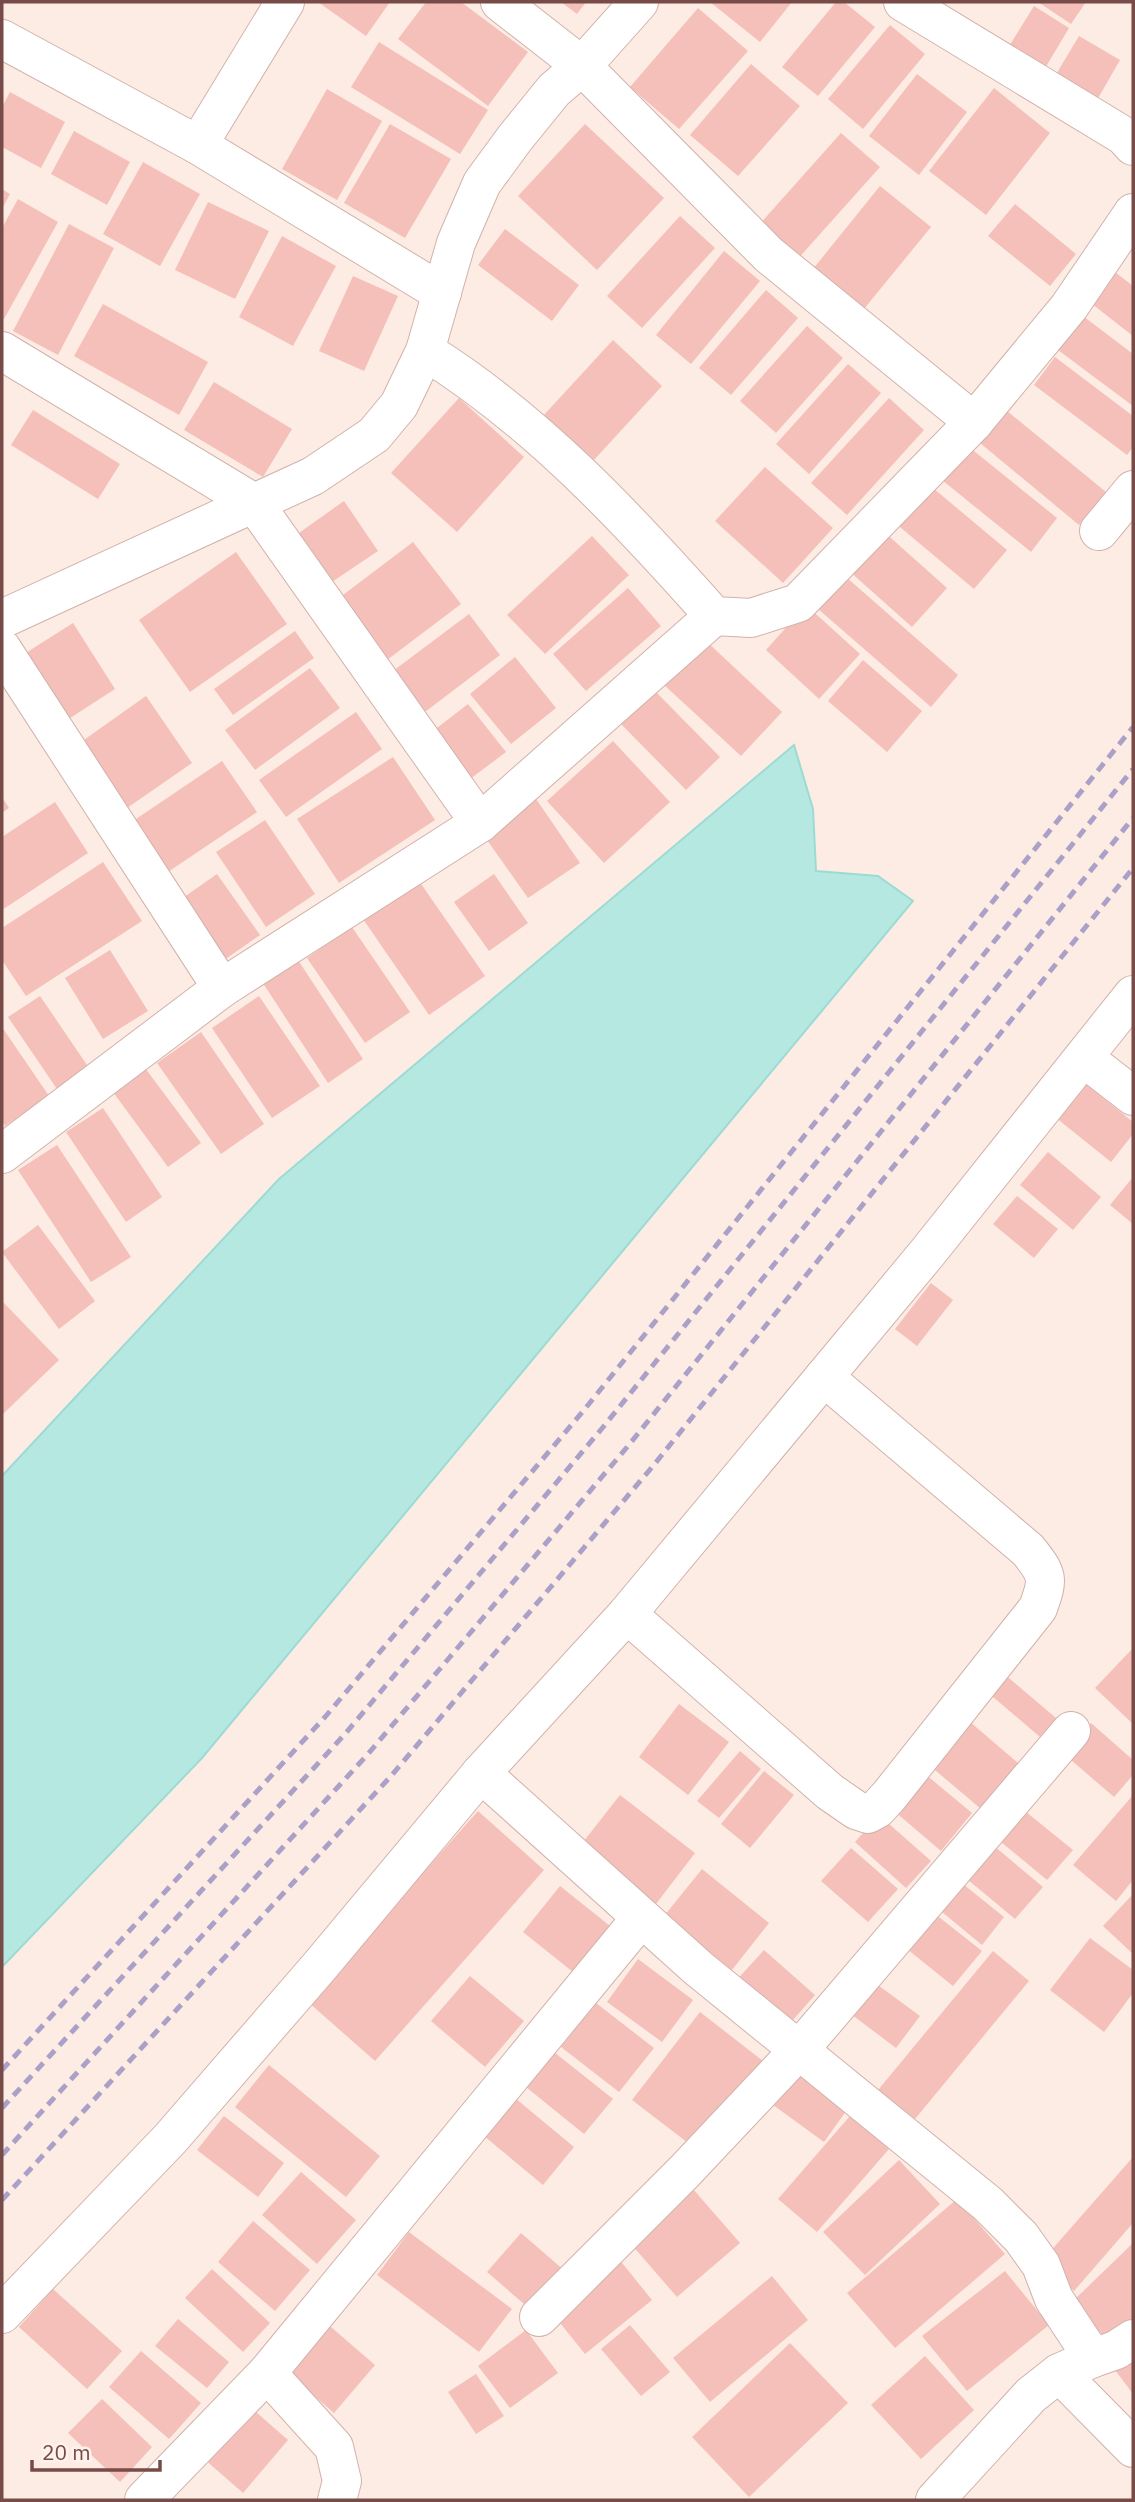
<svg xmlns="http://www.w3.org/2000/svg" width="1135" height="2502" font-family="'IBM Plex Sans',sans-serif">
	<rect width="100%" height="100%" fill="#fdece3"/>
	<polygon fill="#b6e8e2" stroke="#9cdbd3" stroke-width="2" points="794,745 813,809 816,871 878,876 913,901 202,1758 2,1967 2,1476 279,1179"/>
	<g fill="#f5c0b9">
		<polygon points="318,2 390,2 366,36"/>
		<polygon points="426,2 461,2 528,52 488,106 398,39"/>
		<polygon points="561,2 586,2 577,14"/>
		<polygon points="710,2 792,2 760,42"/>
		<polygon points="836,2 844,2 875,27 818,96 782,67"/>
		<polygon points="1038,2 1086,2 1071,24"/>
		<polygon points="1034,6 1069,28 1044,70 1008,48"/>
		<polygon points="698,8 748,51 679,129 630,87"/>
		<polygon points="890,25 925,54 863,129 828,99"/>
		<polygon points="1079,36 1120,60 1097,100 1055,76"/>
		<polygon points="379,42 488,110 460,154 351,87"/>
		<polygon points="751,64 800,106 738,176 690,135"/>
		<polygon points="917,74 967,112 919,175 869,136"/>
		<polygon points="994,88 1050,133 986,215 929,171"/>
		<polygon points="327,89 382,121 337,200 282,169"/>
		<polygon points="10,92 65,122 41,168 2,147 2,107"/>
		<polygon points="390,124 451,159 405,238 344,203"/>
		<polygon points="585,124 664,198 597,270 518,196"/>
		<polygon points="74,131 130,162 107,205 51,174"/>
		<polygon points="841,133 880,167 796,261 757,227"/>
		<polygon points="143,162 200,194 160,266 103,234"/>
		<polygon points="880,186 931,227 859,315 809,274"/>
		<polygon points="2,189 10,194 2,209"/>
		<polygon points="18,199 58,222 4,319 2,318 2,228"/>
		<polygon points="208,202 269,231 235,299 175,270"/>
		<polygon points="1015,204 1076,254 1050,286 988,236"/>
		<polygon points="680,216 715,248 642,328 607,296"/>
		<polygon points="69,224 114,248 58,355 13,331"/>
		<polygon points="505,229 579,285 552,321 478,265"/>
		<polygon points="282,236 336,266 293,346 239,317"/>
		<polygon points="724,251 760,281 691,364 656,335"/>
		<polygon points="1111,269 1133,286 1133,336 1087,300"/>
		<polygon points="353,276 398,296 364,371 319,351"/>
		<polygon points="766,290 798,318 731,395 699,368"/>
		<polygon points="103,304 208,362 179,415 74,356"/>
		<polygon points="1079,313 1133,354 1133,406 1054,347"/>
		<polygon points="807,326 843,358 776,433 740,401"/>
		<polygon points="613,340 662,386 593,461 543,416"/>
		<polygon points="1055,357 1133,416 1133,447 1127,455 1034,385"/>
		<polygon points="848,364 881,393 809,474 776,444"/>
		<polygon points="214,382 292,429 263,477 184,430"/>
		<polygon points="459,398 524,457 457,532 391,473"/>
		<polygon points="889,398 924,430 847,515 811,483"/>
		<polygon points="1001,406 1106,492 1079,525 974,438"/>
		<polygon points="33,410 120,464 98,499 11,445"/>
		<polygon points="964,443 1057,518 1031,552 937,476"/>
		<polygon points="765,467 833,528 783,583 715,521"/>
		<polygon points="927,483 1007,550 974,589 894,522"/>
		<polygon points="344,501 378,551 323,588 289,540"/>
		<polygon points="883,531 947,588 912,627 848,570"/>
		<polygon points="592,536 629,575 545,654 507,615"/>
		<polygon points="413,542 461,604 387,660 339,598"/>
		<polygon points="236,552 287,624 190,692 139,620"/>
		<polygon points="838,570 958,675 931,707 810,602"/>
		<polygon points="628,588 661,626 586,691 553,654"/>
		<polygon points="806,605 860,654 819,699 766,650"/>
		<polygon points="469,614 500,655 417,718 385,677"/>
		<polygon points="73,623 115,689 64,722 21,656"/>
		<polygon points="295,631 314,658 233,715 214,689"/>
		<polygon points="704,639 782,712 741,756 662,683"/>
		<polygon points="515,657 556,708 511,744 470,694"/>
		<polygon points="863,660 922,711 887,752 828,701"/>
		<polygon points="310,668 340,708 255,770 225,730"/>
		<polygon points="655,691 720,757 686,790 621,724"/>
		<polygon points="146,696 192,763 127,808 81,742"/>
		<polygon points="468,704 506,752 470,779 433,731"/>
		<polygon points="356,712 382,749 286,817 259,780"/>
		<polygon points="613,741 670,802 604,863 547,801"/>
		<polygon points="393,757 435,820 339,883 297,819"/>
		<polygon points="222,761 257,812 165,874 130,823"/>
		<polygon points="534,796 580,863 528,898 482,833"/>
		<polygon points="2,797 9,808 2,813"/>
		<polygon points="55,802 88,853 2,910 2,837"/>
		<polygon points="265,820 315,894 266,927 216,852"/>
		<polygon points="103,862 142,921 26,996 2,960 2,928"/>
		<polygon points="217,874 260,935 220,963 177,902"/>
		<polygon points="494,874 528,923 489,951 454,902"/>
		<polygon points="419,881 485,976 429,1015 363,919"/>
		<polygon points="352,927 410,1012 365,1043 307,958"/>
		<polygon points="110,950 148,1011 103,1039 65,978"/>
		<polygon points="294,954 363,1059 328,1083 259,977"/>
		<polygon points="40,996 89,1068 57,1089 8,1017"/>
		<polygon points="259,996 320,1086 272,1118 212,1028"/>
		<polygon points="2,1027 49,1096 5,1126 2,1120"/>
		<polygon points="201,1032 264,1124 221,1154 157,1063"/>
		<polygon points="145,1068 201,1143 168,1167 113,1092"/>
		<polygon points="1083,1082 1133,1122 1133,1134 1111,1162 1055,1117"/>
		<polygon points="103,1108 162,1197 126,1222 66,1132"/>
		<polygon points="57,1145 131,1257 91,1282 18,1170"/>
		<polygon points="1048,1152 1101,1197 1073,1230 1020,1185"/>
		<polygon points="1133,1177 1133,1224 1110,1205"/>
		<polygon points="1017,1196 1058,1229 1034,1258 993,1224"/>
		<polygon points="38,1225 95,1301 59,1329 2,1252"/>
		<polygon points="931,1283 953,1300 917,1346 895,1329"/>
		<polygon points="2,1301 59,1360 2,1415"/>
		<polygon points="1133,1648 1133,1724 1095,1688"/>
		<polygon points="1002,1672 1056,1718 1040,1737 986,1691"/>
		<polygon points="679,1704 729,1742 688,1795 639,1757"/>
		<polygon points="962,1715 1025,1769 987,1814 923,1760"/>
		<polygon points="1091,1723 1133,1760 1133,1775 1114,1797 1064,1754"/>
		<polygon points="740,1751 761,1769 719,1818 697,1801"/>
		<polygon points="919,1769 972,1813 941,1851 887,1805"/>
		<polygon points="764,1771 794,1795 750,1848 721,1824"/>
		<polygon points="620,1795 695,1853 656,1904 580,1846"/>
		<polygon points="1133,1795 1133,1880 1116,1901 1073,1865"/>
		<polygon points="1020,1807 1073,1850 1047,1880 995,1837"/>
		<polygon points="478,1811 544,1870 375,2061 308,2002"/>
		<polygon points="879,1815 931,1861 906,1888 855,1842"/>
		<polygon points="988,1841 1043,1887 1015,1919 961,1874"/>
		<polygon points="851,1848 898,1889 868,1922 821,1881"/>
		<polygon points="702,1869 769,1923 732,1970 664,1916"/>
		<polygon points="958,1880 1004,1917 982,1945 936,1907"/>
		<polygon points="560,1886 615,1930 578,1976 523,1932"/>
		<polygon points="1133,1894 1133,1954 1103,1926"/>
		<polygon points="930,1910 982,1951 953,1986 902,1945"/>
		<polygon points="1090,1938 1133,1970 1133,1993 1104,2032 1050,1990"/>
		<polygon points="764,1950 815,1995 785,2029 733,1984"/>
		<polygon points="993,1951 1029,1981 915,2119 878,2090"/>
		<polygon points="638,1959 693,2000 662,2042 607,2002"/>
		<polygon points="470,1976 524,2021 485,2067 431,2021"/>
		<polygon points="871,1980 920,2016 896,2048 847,2011"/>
		<polygon points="596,2003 654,2048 619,2092 561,2047"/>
		<polygon points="700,2012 763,2061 696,2149 632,2100"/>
		<polygon points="554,2052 613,2099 584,2134 526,2087"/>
		<polygon points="269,2065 380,2156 346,2197 235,2107"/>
		<polygon points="795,2068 849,2107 824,2142 769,2102"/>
		<polygon points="515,2098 574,2147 543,2185 484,2136"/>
		<polygon points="224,2116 284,2163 258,2197 197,2150"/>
		<polygon points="850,2116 889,2149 817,2232 778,2199"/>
		<polygon points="1133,2157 1133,2223 1074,2291 1041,2262"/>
		<polygon points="899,2160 940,2204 865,2275 823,2232"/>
		<polygon points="301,2172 356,2220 317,2264 262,2215"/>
		<polygon points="693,2189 740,2243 677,2297 631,2244"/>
		<polygon points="957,2199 1005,2254 895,2348 847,2293"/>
		<polygon points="253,2221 310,2270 275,2311 218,2262"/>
		<polygon points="409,2232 512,2309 479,2352 377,2275"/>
		<polygon points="521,2233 565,2271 531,2310 487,2272"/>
		<polygon points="1133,2243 1133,2318 1109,2341 1071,2303"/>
		<polygon points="614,2253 652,2300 585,2354 552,2313"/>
		<polygon points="212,2269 270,2323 243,2352 185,2298"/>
		<polygon points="1005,2271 1049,2325 967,2391 922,2336"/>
		<polygon points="772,2276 808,2320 710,2402 673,2358"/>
		<polygon points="53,2289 122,2351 87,2389 19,2327"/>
		<polygon points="178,2319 229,2362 207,2388 155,2346"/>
		<polygon points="324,2321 375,2365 334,2413 283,2369"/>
		<polygon points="630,2325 670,2372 641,2396 601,2349"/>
		<polygon points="526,2330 558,2373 510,2408 478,2366"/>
		<polygon points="790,2343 848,2403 749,2497 692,2437"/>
		<polygon points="141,2351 201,2403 169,2439 109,2387"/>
		<polygon points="925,2356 974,2410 921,2459 871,2405"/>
		<polygon points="1133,2356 1133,2394 1115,2370"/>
		<polygon points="476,2374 504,2416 476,2434 448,2392"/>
		<polygon points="102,2399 152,2447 120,2482 68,2433"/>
		<polygon points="248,2405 288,2440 243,2493 203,2458"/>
	</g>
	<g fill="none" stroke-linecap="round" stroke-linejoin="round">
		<g stroke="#d1b2ab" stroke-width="40">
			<g id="minor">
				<polyline points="500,2 582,66 769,255 974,422"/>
				<polyline points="903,2 1124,136 1133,146"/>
				<polyline points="2,39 198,145 442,293"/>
				<polyline points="198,145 285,2"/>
				<polyline points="2,351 254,503 480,823"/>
				<path d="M425,351C536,420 628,519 714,616L751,618L798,603L974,422L1069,307L1133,213"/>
				<polyline points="1099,531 1133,490"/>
				<polyline points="2,619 313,476 374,435 399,405 425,351 456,243 482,183 515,138 554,90 582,66 639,2"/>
				<polyline points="2,649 222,988"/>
				<polyline points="1084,1058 1133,1096"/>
				<polyline points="2,1154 222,988 480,823 714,616"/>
				<path d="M627,1614L830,1792L856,1810L868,1814L877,1809L889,1796L1038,1608C1049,1578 1048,1575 1028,1550L824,1377"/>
				<polyline points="481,1773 698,1968 988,2204 1021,2237 1041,2265 1054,2299 1093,2358 1059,2373 1031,2395 935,2500"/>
				<polyline points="2,2314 170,2139 319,1967 481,1773 627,1614 928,1252 1133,995"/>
				<polyline points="539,2317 684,2172 799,2050 1071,1731"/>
				<polyline points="1093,2358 1116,2350 1133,2339"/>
				<polyline points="267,2373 334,2447 342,2481 337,2500"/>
				<polyline points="1059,2373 1133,2448"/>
				<polyline points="144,2500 267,2373 641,1918"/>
			</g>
		</g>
		<use href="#minor" stroke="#fff" stroke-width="38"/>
		<g stroke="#aba1c8" stroke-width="5" stroke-dasharray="10 7" stroke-linecap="butt">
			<polyline points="2,2070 325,1717 584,1410 1133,727"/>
			<polyline points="2,2108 345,1734 604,1426 1133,769"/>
			<polyline points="2,2155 368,1754 628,1446 1133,818"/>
			<polyline points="2,2200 391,1776 653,1466 1133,868"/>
		</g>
	</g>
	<rect width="1135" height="2502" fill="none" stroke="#774b47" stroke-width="7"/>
	<path d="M32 2460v10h128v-10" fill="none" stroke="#774b47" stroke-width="3.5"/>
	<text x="42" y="2460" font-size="21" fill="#774b47" stroke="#fff1eb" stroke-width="5" paint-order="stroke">20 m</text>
</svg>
